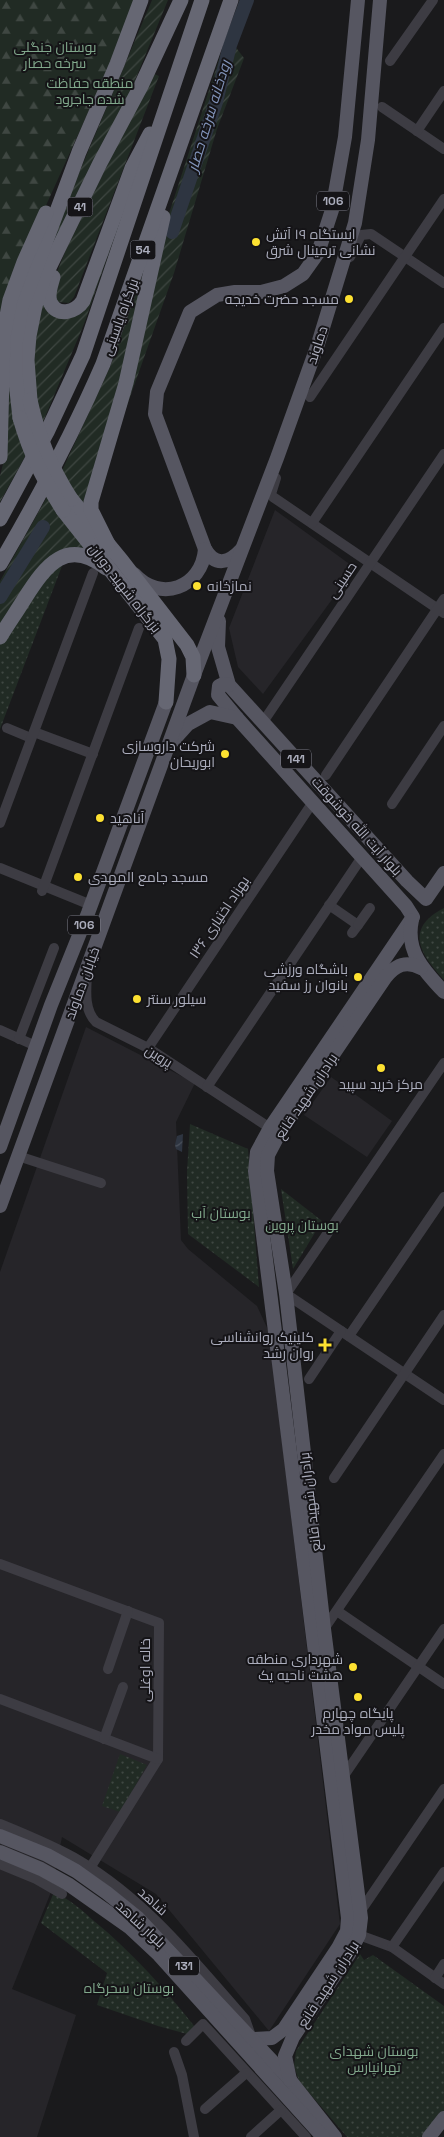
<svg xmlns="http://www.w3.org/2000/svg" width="444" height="2137" font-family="'Space Grotesk',Cairo,sans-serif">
	<defs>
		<pattern id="grass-dots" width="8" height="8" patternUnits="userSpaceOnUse" patternTransform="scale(1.25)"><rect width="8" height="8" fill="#212b24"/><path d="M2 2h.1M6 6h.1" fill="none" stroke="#3f4742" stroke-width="1.8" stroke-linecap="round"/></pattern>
		<pattern id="forest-firs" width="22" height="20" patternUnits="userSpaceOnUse" patternTransform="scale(1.25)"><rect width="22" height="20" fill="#212b24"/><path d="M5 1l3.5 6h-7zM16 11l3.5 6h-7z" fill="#3f4742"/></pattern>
		<pattern id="garden-furrows" width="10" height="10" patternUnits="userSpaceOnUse" patternTransform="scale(1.25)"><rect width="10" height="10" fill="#212b24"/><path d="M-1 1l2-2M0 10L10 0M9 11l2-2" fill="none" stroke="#3f4742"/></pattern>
		<pattern id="water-waves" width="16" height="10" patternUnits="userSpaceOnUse" patternTransform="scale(1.25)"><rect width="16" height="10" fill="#2e3541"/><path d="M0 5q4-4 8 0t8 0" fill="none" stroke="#4a505a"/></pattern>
	</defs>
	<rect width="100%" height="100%" fill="#1a1a1c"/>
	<g fill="#262529">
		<polygon points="275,510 355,568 263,694 238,667 229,628"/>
		<polygon points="86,1027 195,1083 176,1122 181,1240 188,1249 257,1306 269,1332 340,1924 269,2031 156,1894 62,1837 51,1892 12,1989 76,2015 37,2137 0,2137 0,1272"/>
		<polygon points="331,1077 392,1121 367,1157 304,1115"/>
	</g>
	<g fill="url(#grass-dots)">
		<polygon points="65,558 0,729 0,643 38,581"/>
		<path d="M444,908V980C421,955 403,929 444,908Z"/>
		<polygon points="190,1124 248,1149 259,1287 188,1234 187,1172"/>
		<polygon points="281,1189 322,1221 293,1269"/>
		<polygon points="120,1754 147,1765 120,1812 102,1806"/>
		<path d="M54,1892C69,1899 82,1910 94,1921C132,1952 164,1988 195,2027L187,2034L158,2026L97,2005L107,1973L41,1923Z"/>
		<polygon points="360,1954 364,1960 373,1955 444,2006 444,2112 437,2122 421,2137 347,2137 299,2081 294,2066 296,2051"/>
	</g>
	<polygon fill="url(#forest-firs)" points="0,0 139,0 24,254 0,343"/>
	<g fill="url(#garden-furrows)">
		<polygon points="152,0 168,0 124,107 82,184 18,381 33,282"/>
		<polygon points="225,41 234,45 244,58 243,61 217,129 174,273 118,431 164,229"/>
		<polygon points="152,73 159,76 74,297 69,303 58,302 55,300 57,272 67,247"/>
		<polygon points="134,182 84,324 40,429 31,356 46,289 70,316"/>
		<polygon points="157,234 88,511 60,475 110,367"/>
		<polygon points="41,243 27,453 0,502 0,476 4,460 4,374"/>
		<polygon points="48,495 104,564 69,552 0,632 0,581"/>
	</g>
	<polygon fill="url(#water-waves)" points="183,1134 182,1152 176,1149 175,1145 177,1136"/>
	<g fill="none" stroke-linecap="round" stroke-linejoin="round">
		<g stroke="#2e3541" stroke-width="14">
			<polyline points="172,232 216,102 230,45 247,0"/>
			<polyline points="0,597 43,527"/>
		</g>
		<g stroke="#3d3c43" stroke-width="10">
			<polyline points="390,61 433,0"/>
			<polyline points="382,107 444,149"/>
			<polyline points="417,131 444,91"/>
			<polyline points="350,257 361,235 371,234 444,283"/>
			<polyline points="310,397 444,199"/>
			<polyline points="276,478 271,494 273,497 444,613"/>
			<polyline points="312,523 444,328"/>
			<polyline points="263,722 444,454"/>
			<polyline points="7,728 31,738"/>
			<polyline points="34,732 93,754"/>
			<polyline points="326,775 444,599"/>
			<polyline points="392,804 444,726"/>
			<polyline points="0,823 93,573"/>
			<polyline points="0,868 91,905"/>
			<polyline points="42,891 139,628"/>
			<polyline points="329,905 358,925 352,933"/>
			<polyline points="358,925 370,908"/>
			<path d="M87,975C86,991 84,1010 96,1022L148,1048L270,1128"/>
			<polyline points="0,1030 36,1046"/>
			<polyline points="19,1039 54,948"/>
			<polyline points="148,1048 313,802"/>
			<polyline points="207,1087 362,857"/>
			<polyline points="18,1156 101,1183"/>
			<polyline points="286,1294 444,1063"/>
			<polyline points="286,1294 444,1400"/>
			<polyline points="349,1336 444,1197"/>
			<polyline points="309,1379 341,1331"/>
			<polyline points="334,1478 444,1315"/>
			<polyline points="0,1564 159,1623 158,1759 90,1868"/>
			<polyline points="337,1611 444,1684"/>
			<polyline points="324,1629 444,1454"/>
			<polyline points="108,1669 128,1611"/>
			<polyline points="0,1699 158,1759"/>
			<polyline points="104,1739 123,1687"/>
			<polyline points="343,1777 444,1629"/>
			<path d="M0,1824C27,1835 54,1846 80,1861C146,1900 195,1962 245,2019L251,2036"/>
			<polyline points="0,1864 36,1879 62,1894"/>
			<polyline points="360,1912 444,1789"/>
			<polyline points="359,1935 392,1947 444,1984"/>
			<polyline points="392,1947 444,1872"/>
			<polyline points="435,1978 444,1964"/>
			<polyline points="186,2041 203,2024 306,2137"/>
			<polyline points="174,2052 182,2075 194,2137"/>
			<polyline points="205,2109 246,2073"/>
			<polyline points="251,2137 281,2110"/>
		</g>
		<g stroke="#565661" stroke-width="14">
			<path d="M241,550C229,563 215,567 205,549L155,414L157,392L190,312L217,295L235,292H261L284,286L303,274L318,253L332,210L345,137L358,0"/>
			<path d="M134,574C160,603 202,588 205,549"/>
			<polyline points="219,621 218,647 229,685 407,881 426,899 444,873"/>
			<polyline points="229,685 223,684 219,686 218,695 237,718"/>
			<polyline points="170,744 188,724 210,712 237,718 406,906 413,917 270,1128 257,1152 255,1171 348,1918 347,1931 338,1948 284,2029 272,2038 252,2039"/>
			<path d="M412,920C405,951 424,971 444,992"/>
			<polyline points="0,1147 51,1005 88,913 166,702"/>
			<polyline points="0,1206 194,675 277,458 318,344 355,223 368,140 380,0"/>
			<polyline points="0,1836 47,1855 76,1871 107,1893 138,1918 290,2080 335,2137"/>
			<polyline points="0,1852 41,1869 68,1884 129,1927 159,1955 323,2137"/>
			<path d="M290,2080L285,2056L293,2037L349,1954L359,1935L361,1918L324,1629L286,1294L267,1171L268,1155L279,1134L385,978C395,965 406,960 421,968"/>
			<polyline points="429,2137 444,2118"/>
		</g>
		<g stroke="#666773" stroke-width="15">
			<path d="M53,277C51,285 47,294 50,302C57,318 76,312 83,301L132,168L150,134"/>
			<polyline points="30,400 27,360 29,336 35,306 43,280 100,163 141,86 181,0"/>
			<polyline points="20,418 15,373 15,344 21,308 79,152 117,64 141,0"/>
			<polyline points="0,457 3,337 10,300 24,262 46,213"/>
			<polyline points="71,499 122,561 187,645 193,657 194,675"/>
			<polyline points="63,510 165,639 169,659 166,702"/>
			<polyline points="0,519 47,432 83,355 202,0"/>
			<polyline points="108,544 91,510 91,502 126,383 163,217"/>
			<path d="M0,564C38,499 73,433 103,364L231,0"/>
			<path d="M0,637C8,624 17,611 25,598C46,565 67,537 106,568"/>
		</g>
		<g stroke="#666773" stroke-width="15">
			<path d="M30,400C38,437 51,468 71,499"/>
			<path d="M20,418C31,456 42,477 63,510"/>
		</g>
	</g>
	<g fill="#fde131" stroke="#151417" stroke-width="2">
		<circle cx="256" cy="242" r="5"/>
		<circle cx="349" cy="299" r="5"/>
		<circle cx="197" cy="586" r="5"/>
		<circle cx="225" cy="754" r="5"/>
		<circle cx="100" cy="818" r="5"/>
		<circle cx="78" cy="877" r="5"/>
		<circle cx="358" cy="977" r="5"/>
		<circle cx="137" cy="999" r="5"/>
		<circle cx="381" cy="1068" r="5"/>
		<path d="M322.5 1337.5h5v5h5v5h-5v5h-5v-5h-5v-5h5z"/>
		<circle cx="353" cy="1667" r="5"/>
		<circle cx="358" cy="1697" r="5"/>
	</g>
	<g text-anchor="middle" stroke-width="4" stroke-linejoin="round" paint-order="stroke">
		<g fill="#151417" stroke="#7e7f8a" stroke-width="1">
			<rect x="317" y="191.5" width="32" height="19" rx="4"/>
			<rect x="67.5" y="197.5" width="25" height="19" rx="4"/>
			<rect x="130.5" y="240.5" width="25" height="19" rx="4"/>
			<rect x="281" y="749.5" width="30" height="19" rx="4"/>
			<rect x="68" y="915.5" width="32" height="19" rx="4"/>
			<rect x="169" y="1956.5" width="30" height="19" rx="4"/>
		</g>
		<g font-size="12" font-weight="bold" fill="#abadbc">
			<text x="333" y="205">106</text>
			<text x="80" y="211">41</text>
			<text x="143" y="254">54</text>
			<text x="296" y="763">141</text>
			<text x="84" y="929">106</text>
			<text x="184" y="1970">131</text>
		</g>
		<g font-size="14" fill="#81a88c" stroke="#151417">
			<text x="55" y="52">بوستان جنگلی<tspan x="55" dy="16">سرخه حصار</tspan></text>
			<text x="90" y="88">منطقه حفاظت<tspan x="90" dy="16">شده جاجرود</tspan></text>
			<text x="221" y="1218">بوستان آب</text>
			<text x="302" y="1230">بوستان پروین</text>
			<text x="129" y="1993">بوستان سحرگاه</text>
			<text x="374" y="2056">بوستان شهدای<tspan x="374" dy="16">تهرانپارس</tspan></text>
		</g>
		<g font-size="14" fill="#abadbc" stroke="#151417" text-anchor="start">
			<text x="266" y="239">ایستگاه ۱۹ آتش<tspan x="266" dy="16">نشانی ترمینال شرق</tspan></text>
			<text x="339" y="304" text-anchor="end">مسجد حضرت خدیجه</text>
			<text x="207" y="591">نمازخانه</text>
			<text x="215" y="751" text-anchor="end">شرکت داروسازی<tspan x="215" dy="16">ابوریحان</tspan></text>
			<text x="110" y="823">آناهید</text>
			<text x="88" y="882">مسجد جامع المهدی</text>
			<text x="348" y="974" text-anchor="end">باشگاه ورزشی<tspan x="348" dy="16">بانوان رز سفید</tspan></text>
			<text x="147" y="1004">سیلور سنتر</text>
			<text x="381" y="1089" text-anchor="middle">مرکز خرید سپید</text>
			<text x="314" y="1342" text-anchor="end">کلینیک روانشناسی<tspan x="314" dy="16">روان رشد</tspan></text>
			<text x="343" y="1664" text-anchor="end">شهرداری منطقه<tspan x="343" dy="16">هشت ناحیه یک</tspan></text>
			<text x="358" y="1718" text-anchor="middle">پایگاه چهارم<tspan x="358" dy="16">پلیس مواد مخدر</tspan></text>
		</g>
		<g font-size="14" fill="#abadbc" stroke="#151417">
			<text transform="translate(120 317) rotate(-70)" y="5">بزرگراه یاسینی</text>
			<text transform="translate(317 345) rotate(-72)" y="5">دماوند</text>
			<text transform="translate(342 580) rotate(-56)" y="5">حسینی</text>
			<text transform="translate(125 588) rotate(52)" y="5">بزرگراه شهید دوران</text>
			<text transform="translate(357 826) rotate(48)" y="5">بلوار آیت الله خوشوقت</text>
			<text transform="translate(219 917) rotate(-56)" y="5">بهزاد اختیاری ۱۳۶</text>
			<text transform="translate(82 983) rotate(-70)" y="5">خیابان دماوند</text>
			<text transform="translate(159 1056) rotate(32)" y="5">پروین</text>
			<text transform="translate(306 1096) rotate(-56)" y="5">برادران شهید قانع</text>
			<text transform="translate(310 1502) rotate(-97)" y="5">برادران شهید قانع</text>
			<text transform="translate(145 1670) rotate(-90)" y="5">خاله اوغلی</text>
			<text transform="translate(153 1901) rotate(42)" y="5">شاهد</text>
			<text transform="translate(141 1924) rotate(43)" y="5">بلوار شاهد</text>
			<text transform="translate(328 1984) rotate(-57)" y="5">برادران شهید قانع</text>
		</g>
		<g font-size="15" font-style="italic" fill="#8193b9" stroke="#151417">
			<text transform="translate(209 116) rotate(-73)" y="5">رودخانه سرخه حصار</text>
		</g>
	</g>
</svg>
